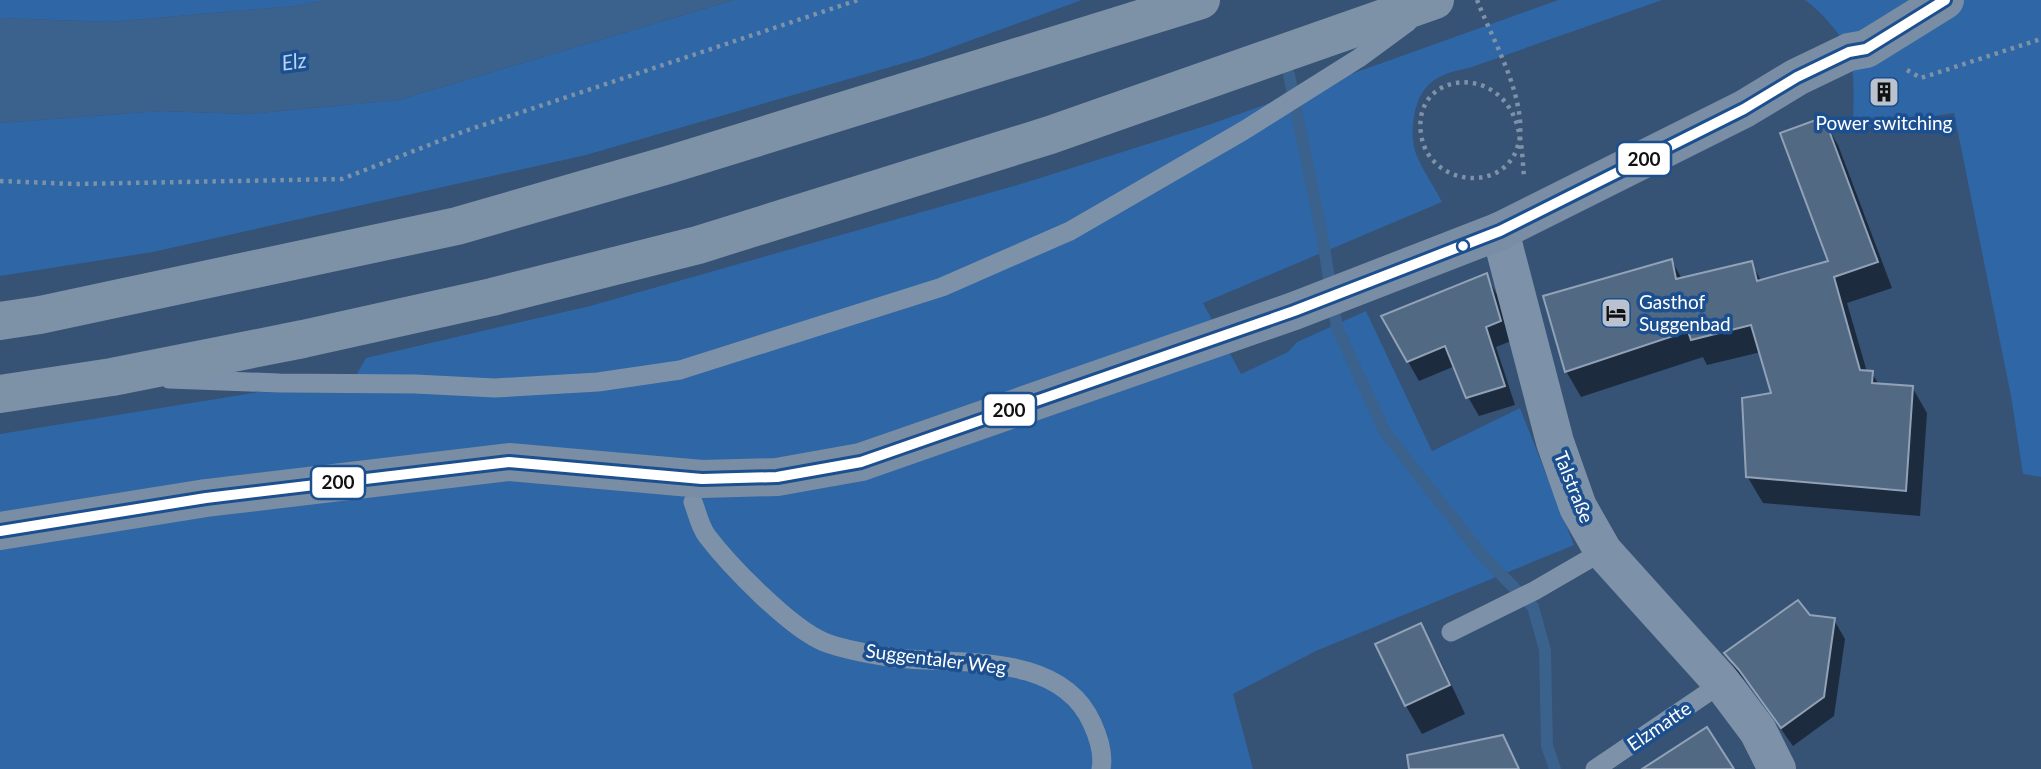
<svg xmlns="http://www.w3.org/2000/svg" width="2041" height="769" font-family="Lato,sans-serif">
	<rect width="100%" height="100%" fill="#365274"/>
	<g fill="#2f66a5">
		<polygon points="0,0 325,0 295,6 110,22 0,18"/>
		<polygon points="734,0 1082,0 925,57 586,155 153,252 0,276 0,123 160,111 248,114 398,100"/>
		<path d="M1558,0H1662L1469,68C1437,74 1420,83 1414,117C1412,128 1412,143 1416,154C1423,171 1434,186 1442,202L1203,303L1241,374L1288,352L1297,342L1366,311L1432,451L1520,408L1574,545L1316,651L1233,694L1253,769H0V434L259,392L346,393L366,358L590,306L1024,183L1211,124Z"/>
		<path d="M1805,0H2041V477L2023,474L2011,396L1954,113L1853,129C1853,110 1856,68 1848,51C1839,31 1822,13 1805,0Z"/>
	</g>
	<polygon fill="#3b618d" points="325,0 734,0 398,100 248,114 160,111 0,123 0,18 110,22 295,6"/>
	<g fill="#0007">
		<polygon points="1823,119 1838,145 1892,288 1847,303 1867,372 1872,373 1879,385 1912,387 1927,413 1920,516 1763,503 1747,476 1774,394 1761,352 1707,365 1703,357 1581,397 1566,371 1672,261 1682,279 1751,263 1762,282 1830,262"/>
		<polygon points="1486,275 1497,295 1511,341 1496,347 1515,405 1479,416 1468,397 1455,366 1419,381 1383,317"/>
		<polygon points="1809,617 1834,620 1845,639 1834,716 1793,746 1753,689 1737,672 1726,653"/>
		<polygon points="1420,626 1437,654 1465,714 1422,734 1406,706 1378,645"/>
	</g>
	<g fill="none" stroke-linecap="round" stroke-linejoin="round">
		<polyline stroke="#3b618d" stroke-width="12" points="1289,75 1322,235 1337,328 1385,432 1481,554 1533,607 1545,650 1547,746 1555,769"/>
	</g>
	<g fill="#526984" stroke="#92a2b6" stroke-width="2">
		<polygon points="1824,117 1878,262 1834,277 1860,370 1873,371 1872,383 1913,386 1906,491 1746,477 1742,398 1771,393 1751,325 1691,340 1688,331 1565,372 1543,296 1672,259 1676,279 1752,261 1757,281 1828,261 1780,133"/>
		<polygon points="1487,273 1501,321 1486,327 1505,386 1466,398 1445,346 1407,362 1381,316"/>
		<polygon points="1798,600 1810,615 1835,618 1824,697 1781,728 1739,670 1724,653"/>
		<polygon points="1421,623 1450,685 1405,706 1375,644"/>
		<polygon points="1707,727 1734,769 1642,769"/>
		<polygon points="1503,735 1519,769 1409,769 1407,755"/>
	</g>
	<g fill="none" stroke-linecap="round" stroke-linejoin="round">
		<g stroke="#7d92a8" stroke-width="4.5" stroke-dasharray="3.5 5" stroke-linecap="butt">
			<path d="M1477,0C1492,38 1516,79 1520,120C1527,197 1429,193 1421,134C1413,77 1484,65 1510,109C1522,128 1522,154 1524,177"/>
			<polyline points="1907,70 1921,78 2041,39"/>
			<polyline points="0,181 75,184 342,179 465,131 858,0"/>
		</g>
		<g stroke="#7d92a8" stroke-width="19">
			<polyline points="169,379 279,383 415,384 495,388 598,382 680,370 942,287 1070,231 1243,131 1359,58 1408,22"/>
			<path d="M693,502C697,512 700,527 707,536C730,566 790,628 824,642C841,649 879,656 897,658C961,665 1060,652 1092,723C1098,736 1104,754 1101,769"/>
			<polyline points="1451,632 1534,591 1603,551"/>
			<polyline points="1595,769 1722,683"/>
		</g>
		<polyline stroke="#7d92a8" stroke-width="38" points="1500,231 1555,442 1578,507 1603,551 1722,683 1758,731 1777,769"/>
		<polyline stroke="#798da4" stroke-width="38" points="0,531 206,498 509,462 702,479 777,477 861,462 1294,311 1500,231 1744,109 1797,77 1849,52 1866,49 1945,0"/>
		<g stroke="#7e92a7" stroke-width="38">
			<polyline points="0,321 40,315 457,226 668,165 1201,0"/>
			<polyline points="0,394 112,377 303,339 492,297 698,245 1050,135 1435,0"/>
		</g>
		<g stroke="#1b4f8f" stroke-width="16">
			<polyline id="bus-1" points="0,531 206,498 509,462 702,479 777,477 861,462 1294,311 1500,231 1744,109 1797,77 1849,52 1866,49 1945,0"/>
		</g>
		<use href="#bus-1" stroke="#fff" stroke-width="10"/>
	</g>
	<defs>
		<g id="building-square" transform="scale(1.575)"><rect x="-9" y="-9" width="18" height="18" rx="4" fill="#b9c2ce" stroke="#1b4f8f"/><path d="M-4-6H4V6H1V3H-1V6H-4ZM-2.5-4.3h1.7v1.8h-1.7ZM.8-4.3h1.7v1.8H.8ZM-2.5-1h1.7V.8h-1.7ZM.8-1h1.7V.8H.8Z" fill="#111"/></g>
		<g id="hotel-square" transform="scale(1.575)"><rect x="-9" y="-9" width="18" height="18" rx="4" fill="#b9c2ce" stroke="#1b4f8f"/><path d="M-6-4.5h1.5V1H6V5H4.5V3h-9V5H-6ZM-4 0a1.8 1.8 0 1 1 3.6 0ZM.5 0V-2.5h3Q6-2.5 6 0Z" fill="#111"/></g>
	</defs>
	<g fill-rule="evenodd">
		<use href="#building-square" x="1884" y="92"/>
		<use href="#hotel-square" x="1616" y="313"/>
	</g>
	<circle fill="#fff" stroke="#1b4f8f" stroke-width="2.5" cx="1463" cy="246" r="6"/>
	<g text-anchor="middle" stroke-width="7" stroke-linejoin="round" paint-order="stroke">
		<g font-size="19" fill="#fff" stroke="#1b4f8f">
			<text x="1884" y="130">Power switching</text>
			<text x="1639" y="309" text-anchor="start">Gasthof<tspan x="1639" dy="22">Suggenbad</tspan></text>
		</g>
		<g font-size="19" fill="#fff" stroke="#1b4f8f">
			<text transform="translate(1574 487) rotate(68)" y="7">Talstraße</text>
			<text transform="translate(936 659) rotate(7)" y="7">Suggentaler Weg</text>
			<text transform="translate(1659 726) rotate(-34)" y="7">Elzmatte</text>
		</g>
		<g font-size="21" font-style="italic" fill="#b5d3f5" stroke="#1b4f8f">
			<text transform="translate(294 62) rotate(-8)" y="7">Elz</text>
		</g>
	</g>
	<g stroke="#1b4f8f" stroke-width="2.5">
		<rect x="1617" y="142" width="54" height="34" rx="7" fill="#fff"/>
		<rect x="983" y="393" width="53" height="34" rx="7" fill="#fff"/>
		<rect x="311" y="466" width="54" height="33" rx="7" fill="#fff"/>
	</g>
	<g font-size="19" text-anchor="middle" font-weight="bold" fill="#111">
		<text x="1644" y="166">200</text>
		<text x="1009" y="417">200</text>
		<text x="338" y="489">200</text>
	</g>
</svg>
